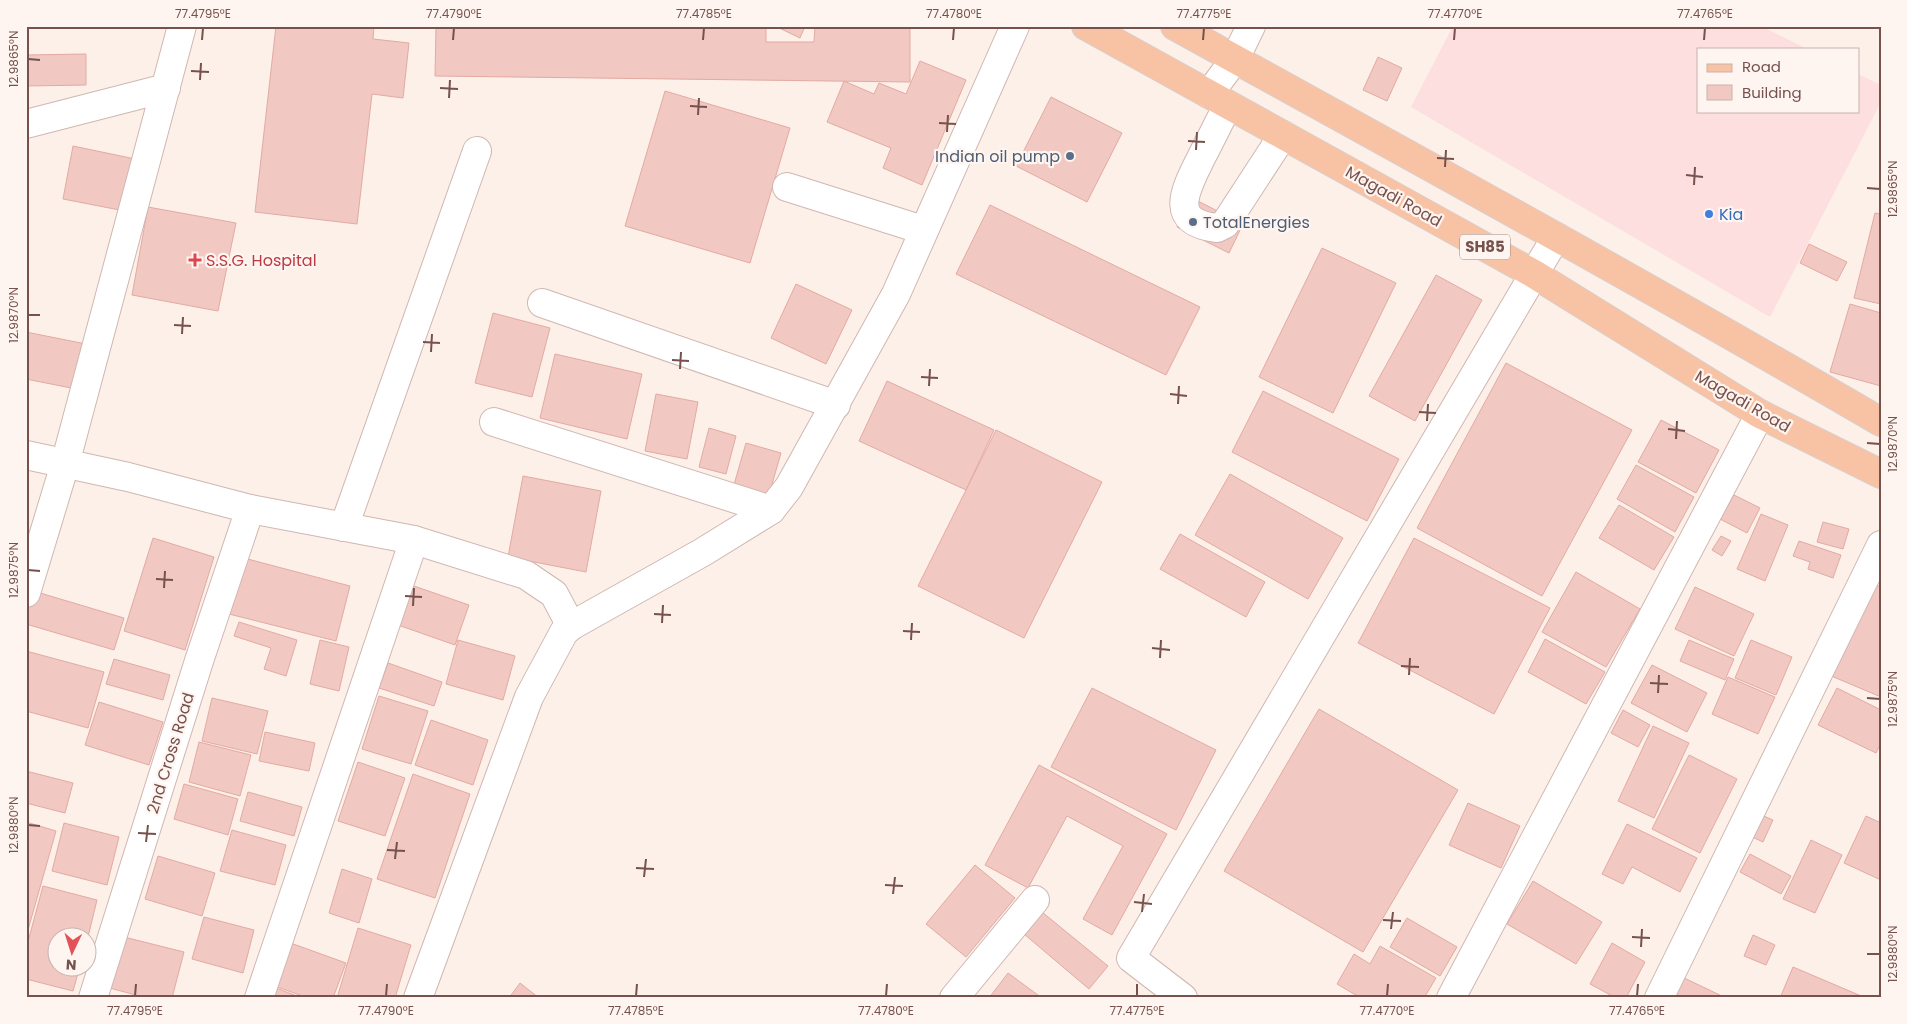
<svg xmlns="http://www.w3.org/2000/svg" width="1907" height="1024" font-family="Poppins,sans-serif">
	<rect width="100%" height="100%" fill="#fcf0e9"/>
	<polygon fill="#fcdfde" points="1453,26 1761,26 1807,49 1698,49 1698,111 1858,111 1858,74 1881,85 1881,102 1770,317 1411,107"/>
	<g fill="#f1c8c2" stroke="#e3aaa2">
		<polygon points="276,26 374,26 373,39 409,43 403,98 372,94 357,224 255,212"/>
		<polygon points="436,26 766,26 766,42 814,42 815,26 910,27 910,82 435,76"/>
		<polygon points="775,26 805,26 800,38"/>
		<polygon points="86,54 86,85 26,86 26,55"/>
		<polygon points="1378,57 1402,68 1387,101 1363,90"/>
		<polygon points="920,61 966,80 922,185 883,168 891,148 827,122 844,81 874,94 879,83 906,94"/>
		<polygon points="665,91 790,128 750,263 625,226"/>
		<polygon points="1051,97 1122,133 1087,202 1016,166"/>
		<polygon points="73,146 140,160 130,212 63,199"/>
		<polygon points="1192,198 1243,224 1229,253 1177,227"/>
		<polygon points="990,205 1200,307 1166,375 956,274"/>
		<polygon points="148,207 236,223 218,311 132,295"/>
		<polygon points="1875,213 1881,214 1881,304 1854,298"/>
		<polygon points="1809,244 1847,262 1837,281 1800,263"/>
		<polygon points="1322,248 1396,283 1333,413 1259,377"/>
		<polygon points="1436,275 1482,300 1415,421 1369,396"/>
		<polygon points="796,284 852,310 826,364 771,338"/>
		<polygon points="1850,304 1881,313 1881,386 1830,372"/>
		<polygon points="493,313 550,328 532,397 475,383"/>
		<polygon points="26,332 86,344 76,389 26,379"/>
		<polygon points="555,354 642,374 627,439 540,418"/>
		<polygon points="1506,363 1632,430 1542,596 1417,528"/>
		<polygon points="887,381 994,430 966,490 859,441"/>
		<polygon points="1263,391 1399,459 1367,521 1232,452"/>
		<polygon points="656,394 698,402 687,459 645,451"/>
		<polygon points="1661,420 1719,450 1696,493 1638,462"/>
		<polygon points="709,428 736,436 726,474 699,467"/>
		<polygon points="996,430 1102,482 1024,638 918,586"/>
		<polygon points="746,443 781,453 766,505 731,495"/>
		<polygon points="1636,465 1694,497 1675,532 1617,499"/>
		<polygon points="1230,474 1343,538 1308,599 1195,535"/>
		<polygon points="523,476 601,491 586,572 508,557"/>
		<polygon points="1734,495 1760,508 1747,533 1720,519"/>
		<polygon points="1619,505 1674,537 1654,570 1599,538"/>
		<polygon points="1761,514 1788,525 1765,581 1737,569"/>
		<polygon points="1823,522 1849,529 1843,549 1817,542"/>
		<polygon points="1180,534 1265,582 1246,617 1160,569"/>
		<polygon points="1721,536 1731,541 1722,556 1712,550"/>
		<polygon points="153,538 214,557 185,650 124,631"/>
		<polygon points="1414,538 1550,608 1494,714 1358,643"/>
		<polygon points="1799,541 1841,555 1833,578 1808,569 1810,562 1793,556"/>
		<polygon points="240,557 350,586 336,641 225,613"/>
		<polygon points="1576,572 1640,609 1606,667 1542,632"/>
		<polygon points="1869,582 1881,587 1881,697 1829,675"/>
		<polygon points="411,585 469,605 455,645 398,625"/>
		<polygon points="1695,587 1754,614 1734,656 1675,629"/>
		<polygon points="30,590 124,618 114,650 26,624 26,603"/>
		<polygon points="239,622 297,640 286,676 264,669 271,648 234,636"/>
		<polygon points="1545,639 1605,672 1586,704 1528,672"/>
		<polygon points="320,640 349,647 339,691 310,684"/>
		<polygon points="458,640 515,656 503,700 446,684"/>
		<polygon points="1689,640 1734,659 1725,680 1680,661"/>
		<polygon points="1751,640 1792,657 1776,695 1735,678"/>
		<polygon points="26,651 104,672 88,728 26,711"/>
		<polygon points="114,659 170,675 163,700 106,684"/>
		<polygon points="388,663 442,682 434,706 379,688"/>
		<polygon points="1652,665 1707,693 1687,732 1631,703"/>
		<polygon points="1728,677 1775,697 1758,734 1712,714"/>
		<polygon points="1092,688 1216,750 1176,830 1051,767"/>
		<polygon points="1837,688 1881,710 1881,743 1876,753 1818,725"/>
		<polygon points="379,696 428,711 411,764 362,749"/>
		<polygon points="212,698 268,711 257,754 202,741"/>
		<polygon points="99,702 163,722 149,765 85,745"/>
		<polygon points="1319,709 1458,790 1363,952 1224,871"/>
		<polygon points="1623,710 1650,725 1638,747 1611,733"/>
		<polygon points="431,720 488,740 473,785 415,765"/>
		<polygon points="1653,726 1689,743 1654,818 1618,801"/>
		<polygon points="265,732 315,743 309,771 259,761"/>
		<polygon points="199,742 251,755 240,796 189,782"/>
		<polygon points="1689,755 1737,779 1700,853 1652,829"/>
		<polygon points="358,762 405,778 385,836 338,821"/>
		<polygon points="1039,765 1167,834 1112,935 1083,919 1123,846 1067,816 1028,888 985,865"/>
		<polygon points="26,771 73,783 65,813 26,803"/>
		<polygon points="413,774 470,794 435,898 377,879"/>
		<polygon points="184,784 238,799 228,835 174,819"/>
		<polygon points="248,792 302,807 294,836 240,821"/>
		<polygon points="1468,803 1520,826 1501,868 1449,845"/>
		<polygon points="1759,814 1773,820 1763,842 1750,836"/>
		<polygon points="1866,816 1881,823 1881,880 1844,863"/>
		<polygon points="26,822 56,831 26,937"/>
		<polygon points="64,823 119,837 107,885 52,871"/>
		<polygon points="1627,824 1697,858 1680,892 1632,867 1623,884 1602,874"/>
		<polygon points="232,830 286,845 275,885 220,871"/>
		<polygon points="1811,840 1842,855 1815,913 1783,899"/>
		<polygon points="1750,854 1791,876 1781,894 1740,872"/>
		<polygon points="158,856 215,873 202,916 145,899"/>
		<polygon points="975,865 1015,898 966,957 926,924"/>
		<polygon points="342,869 372,879 359,923 329,913"/>
		<polygon points="1533,881 1602,922 1576,964 1507,924"/>
		<polygon points="43,886 97,900 88,937 58,936 58,966 80,966 73,991 26,979 26,949"/>
		<polygon points="1042,912 1108,966 1089,989 1024,934"/>
		<polygon points="204,917 254,930 243,973 192,959"/>
		<polygon points="1407,918 1457,947 1440,976 1390,947"/>
		<polygon points="358,928 411,945 395,998 337,998"/>
		<polygon points="1753,935 1775,945 1766,965 1744,956"/>
		<polygon points="120,936 184,952 172,998 147,998 106,987"/>
		<polygon points="285,941 346,963 333,998 308,998 269,984"/>
		<polygon points="1612,943 1645,962 1626,998 1616,998 1590,984"/>
		<polygon points="1380,946 1436,978 1424,998 1361,998 1337,984 1354,954 1370,964"/>
		<polygon points="1793,967 1866,998 1780,998"/>
		<polygon points="1008,973 1042,998 989,998"/>
		<polygon points="1680,976 1726,998 1670,998"/>
		<polygon points="520,983 539,998 509,998"/>
		<polygon points="276,988 302,998 272,998"/>
	</g>
	<g fill="none" stroke-linecap="round" stroke-linejoin="round">
		<g stroke="#d0b7b1" stroke-width="30">
			<g id="minor">
				<polyline points="1209,94 1235,59 1251,26"/>
				<path d="M1228,105C1219,122 1211,139 1202,156C1187,187 1165,222 1217,228L1225,224L1283,135"/>
				<polyline points="26,124 166,88"/>
				<polyline points="787,187 923,230"/>
				<polyline points="542,303 836,405"/>
				<polyline points="494,422 771,510"/>
				<polyline points="26,455 128,477 250,509 414,540 526,575 554,594 571,626"/>
				<polyline points="344,527 477,151"/>
				<polyline points="26,593 65,464 182,26"/>
				<polyline points="93,998 199,661 250,509"/>
				<polyline points="259,998 414,540"/>
				<polyline points="418,998 529,697 564,632 571,626 703,552 771,510 789,487 896,294 1015,26"/>
				<polyline points="954,998 1035,900"/>
				<polyline points="1183,998 1131,958 1556,237"/>
				<polyline points="1451,998 1760,414"/>
				<polyline points="1659,998 1881,545"/>
			</g>
		</g>
		<g stroke="#d9cecd" stroke-width="30">
			<g id="major">
				<polyline points="1086,26 1534,274 1760,414 1881,474"/>
				<path d="M1175,26C1411,156 1648,286 1881,422"/>
			</g>
		</g>
		<use href="#minor" stroke="#fff" stroke-width="28"/>
		<use href="#major" stroke="#f8c3a4" stroke-width="28"/>
	</g>
	<path fill="none" stroke="#76514d" stroke-width="2" d="M202,40L203,28M453,40L454,28M703,40L704,28M953,40L954,28M1203,40L1204,28M1454,40L1455,28M1704,40L1705,28M28,59L40,60M191,71L209,72M200,80L201,63M440,88L458,89M449,98L450,80M690,106L707,107M698,115L699,98M939,123L956,124M947,132L948,115M1188,141L1205,142M1196,150L1197,132M1437,158L1454,159M1445,167L1446,150M1686,175L1703,177M1694,185L1695,167M1867,188L1880,189M28,315H40M174,325L191,326M182,334L183,317M423,342L440,343M431,352L432,334M672,360L689,361M680,369L681,352M921,377L938,378M929,386L930,369M1170,394L1187,396M1178,404L1179,386M1419,412L1436,413M1427,421L1428,404M1668,429L1685,431M1676,439L1677,421M1867,443L1880,444M28,570L40,571M156,579L173,580M164,588L165,571M405,596L422,597M413,606L414,588M654,614L671,615M662,623L663,605M903,631L920,632M911,640L912,623M1152,648L1170,650M1160,658L1161,640M1401,666L1419,667M1409,675L1410,658M1650,683L1668,684M1658,693L1659,675M1867,698L1880,699M28,825L40,826M138,833L156,834M146,842L148,825M387,850L405,851M395,859L397,842M636,868L654,869M644,877L646,859M885,885L903,886M893,894L895,877M1134,902L1152,904M1142,912L1144,894M1383,920L1401,921M1391,929L1393,912M1632,937L1650,938M1641,947L1642,929M1867,954H1880M135,996L136,984M386,996L387,984M636,996L637,984M886,996L887,984M1137,996V984M1387,996L1388,984M1637,996L1638,984"/>
	<g fill="#5c6f8a" stroke="#fef5f0" stroke-width="2">
		<circle cx="1070" cy="156" r="5"/>
		<circle cx="1193" cy="222" r="5"/>
	</g>
	<circle fill="#3f7fe0" stroke="#fef5f0" stroke-width="2" cx="1709" cy="214" r="5"/>
	<path fill="#e0444e" stroke="#fef5f0" stroke-width="2" d="M192.5 252.5h5v5h5v5h-5v5h-5v-5h-5v-5h5z"/>
	<g text-anchor="middle" stroke-width="4.5" stroke-linejoin="round" paint-order="stroke">
		<rect fill="#fef5f0" stroke="#9f827e" stroke-width="1" x="1460" y="234.5" width="50" height="25" rx="4"/>
		<g font-size="15" font-weight="bold" fill="#76514d">
			<text x="1485" y="252">SH85</text>
		</g>
		<g font-size="16" fill="#4e5e75" stroke="#fef5f0" text-anchor="end">
			<text x="1060" y="162">Indian oil pump</text>
			<text x="1203" y="228" text-anchor="start">TotalEnergies</text>
		</g>
		<g font-size="16" fill="#76514d" stroke="#fef5f0">
			<text transform="translate(1394 196) rotate(29)" y="6">Magadi Road</text>
			<text transform="translate(1743 401) rotate(30)" y="6">Magadi Road</text>
			<text transform="translate(170 753) rotate(-73)" y="6">2nd Cross Road</text>
		</g>
		<g font-size="16" fill="#366cbe" stroke="#fef5f0" text-anchor="start">
			<text x="1719" y="220">Kia</text>
		</g>
		<g font-size="16" fill="#be3a42" stroke="#fef5f0" text-anchor="start">
			<text x="206" y="266">S.S.G. Hospital</text>
		</g>
	</g>
	<rect width="1907" height="1024" fill="none" stroke="#fef5f0" stroke-width="55"/>
	<rect x="1697" y="48" width="162" height="65" fill="#fef5f0" stroke="#c8b3af"/>
	<rect x="1707" y="64" width="25" height="8" fill="#f8c3a4" stroke="#c8b3af"/>
	<text x="1742" y="72" font-size="15" fill="#76514d">Road</text>
	<rect x="1707" y="85" width="25" height="15" fill="#f1c8c2" stroke="#c8b3af"/>
	<text x="1742" y="98" font-size="15" fill="#76514d">Building</text>
	<g transform="translate(72 952) rotate(184)"><circle r="24" fill="#fef5f0" stroke="#c8b3af"/>
	<path d="M0-4L9 19L0 12L-9 19Z" fill="#e15359"/>
	<text y="-8" font-size="14" font-weight="bold" text-anchor="middle" fill="#76514d">N</text>
	</g>
	<rect x="28" y="28" width="1852" height="968" fill="none" stroke="#76514d" stroke-width="2"/>
	<g font-size="12" text-anchor="middle" fill="#76514d">
		<text x="203" y="18">77.4795°E</text>
		<text x="454" y="18">77.4790°E</text>
		<text x="704" y="18">77.4785°E</text>
		<text x="954" y="18">77.4780°E</text>
		<text x="1204" y="18">77.4775°E</text>
		<text x="1455" y="18">77.4770°E</text>
		<text x="1705" y="18">77.4765°E</text>
		<text transform="translate(14 59) rotate(-90)" y="4">12.9865°N</text>
		<text transform="translate(1893 189) rotate(-90)" y="4">12.9865°N</text>
		<text transform="translate(14 315) rotate(-90)" y="4">12.9870°N</text>
		<text transform="translate(1893 444) rotate(-90)" y="4">12.9870°N</text>
		<text transform="translate(14 570) rotate(-90)" y="4">12.9875°N</text>
		<text transform="translate(1893 699) rotate(-90)" y="4">12.9875°N</text>
		<text transform="translate(14 825) rotate(-90)" y="4">12.9880°N</text>
		<text transform="translate(1893 954) rotate(-90)" y="4">12.9880°N</text>
		<text x="135" y="1015">77.4795°E</text>
		<text x="386" y="1015">77.4790°E</text>
		<text x="636" y="1015">77.4785°E</text>
		<text x="886" y="1015">77.4780°E</text>
		<text x="1137" y="1015">77.4775°E</text>
		<text x="1387" y="1015">77.4770°E</text>
		<text x="1637" y="1015">77.4765°E</text>
	</g>
</svg>
